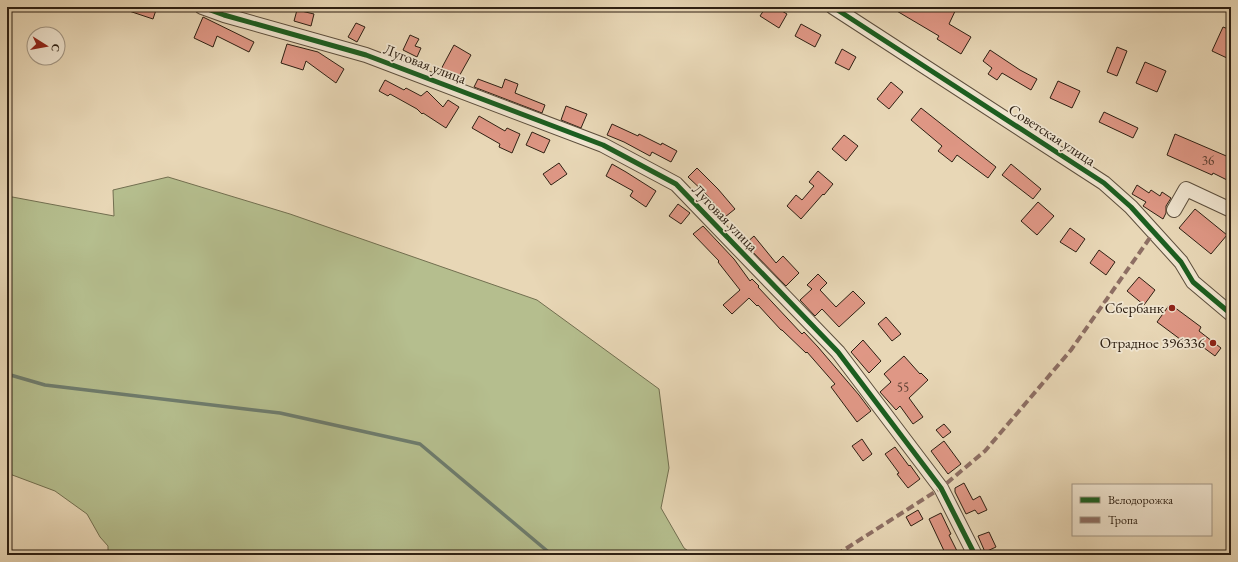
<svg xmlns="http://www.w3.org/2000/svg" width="1238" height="562" font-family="'EB Garamond',serif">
	<rect width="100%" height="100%" fill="#e8d7b6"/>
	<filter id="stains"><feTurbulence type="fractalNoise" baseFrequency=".005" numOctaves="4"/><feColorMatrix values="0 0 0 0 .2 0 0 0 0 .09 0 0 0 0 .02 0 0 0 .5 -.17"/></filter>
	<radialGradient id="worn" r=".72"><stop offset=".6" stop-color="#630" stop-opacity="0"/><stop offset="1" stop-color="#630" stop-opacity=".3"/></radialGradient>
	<polygon fill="#b5be8e" stroke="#726f50" points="168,177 290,214 537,300 659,389 669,468 661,508 684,548 694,555 108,555 108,546 100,537 87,514 55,491 7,473 7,196 114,216 113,190"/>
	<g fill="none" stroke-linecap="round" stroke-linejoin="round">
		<polyline stroke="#6e7c6d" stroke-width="3.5" points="7,374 45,385 280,413 420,444 552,555"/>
	</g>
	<g fill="#df9785" stroke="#2e2013">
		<polygon points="123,7 157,7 153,19 123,9"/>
		<polygon points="766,7 775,7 787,14 779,28 760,16"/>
		<polygon points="890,7 957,7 949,24 971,37 961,54 937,39 939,36"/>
		<polygon points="297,10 314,14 311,26 294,21"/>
		<polygon points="203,17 254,42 249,52 217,36 213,47 194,38"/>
		<polygon points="356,23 365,27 357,42 348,37"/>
		<polygon points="801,24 821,35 815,47 795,36"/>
		<polygon points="1223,27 1231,30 1231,50 1227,58 1212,51"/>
		<polygon points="410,35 419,39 415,46 421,48 417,57 403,50"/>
		<polygon points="287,44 318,52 344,69 336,83 306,61 303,70 281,63"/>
		<polygon points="454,45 471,55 457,80 439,73"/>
		<polygon points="1117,47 1127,51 1117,76 1107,72"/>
		<polygon points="842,49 856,57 849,70 835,63"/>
		<polygon points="990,50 1020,70 1037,79 1031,90 1002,73 997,80 988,74 992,68 983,61"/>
		<polygon points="1145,62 1166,71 1157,92 1136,83"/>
		<polygon points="478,79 502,88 505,79 518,84 515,93 545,105 542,113 474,87"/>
		<polygon points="385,80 404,90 406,88 421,96 427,91 443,107 448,100 459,107 446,128 423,113 422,114 417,109 390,94 388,96 379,91"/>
		<polygon points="1058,81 1080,91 1072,108 1050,98"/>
		<polygon points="891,82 903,92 889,109 877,99"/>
		<polygon points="566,106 587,114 581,128 561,120"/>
		<polygon points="921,108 996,167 988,178 957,155 952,162 938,151 942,146 911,120"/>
		<polygon points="1104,112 1138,128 1133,138 1099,122"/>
		<polygon points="479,116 505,131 507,128 520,134 512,153 499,147 500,144 472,128"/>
		<polygon points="612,124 638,136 639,134 661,145 662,143 677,151 671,162 652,152 650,156 624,142 607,135"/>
		<polygon points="532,132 550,140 544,153 526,145"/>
		<polygon points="1175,134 1231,158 1231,182 1213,173 1212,175 1167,155"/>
		<polygon points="844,135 858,146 846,161 832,149"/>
		<polygon points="559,163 567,174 551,185 543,174"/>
		<polygon points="612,164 626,172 656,191 646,207 630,196 633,191 606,176"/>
		<polygon points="1011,164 1041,189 1033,199 1002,175"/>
		<polygon points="697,168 718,189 735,209 725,217 706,194 688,177"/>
		<polygon points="818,171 833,184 824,195 823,194 801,219 787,206 796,195 802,200 814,186 809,182"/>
		<polygon points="1137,185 1149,193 1151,190 1160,196 1162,192 1171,198 1166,206 1166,213 1163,219 1143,206 1146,202 1132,194"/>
		<polygon points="1038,202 1054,216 1037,235 1021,221"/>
		<polygon points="678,204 690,213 681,224 669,216"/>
		<polygon points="1195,209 1227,235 1211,254 1179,228"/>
		<polygon points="703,226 734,259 750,281 752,279 759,286 758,287 802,334 804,332 818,347 859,395 871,411 857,422 831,387 835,384 807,352 806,353 782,330 781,330 758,305 757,306 749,298 732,314 723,305 740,290 718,262 719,261 693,234"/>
		<polygon points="1070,228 1085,239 1076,252 1060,242"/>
		<polygon points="754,236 776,263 783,256 799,273 786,286 745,244"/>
		<polygon points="1099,250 1115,262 1106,275 1090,263"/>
		<polygon points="818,274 827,283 820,290 836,307 853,291 865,303 839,327 822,309 815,316 800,300 812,289 807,285"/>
		<polygon points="1139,277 1155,290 1144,305 1127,291"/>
		<polygon points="1170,304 1201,327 1199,331 1221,348 1215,356 1192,339 1188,345 1157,322"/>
		<polygon points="886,317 901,334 892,341 878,324"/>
		<polygon points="863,340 881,361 869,373 851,352"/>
		<polygon points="904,356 920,374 921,373 928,380 909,398 923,417 913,424 900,406 896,410 880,392 891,382 884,374"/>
		<polygon points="944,424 951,432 943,438 936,430"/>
		<polygon points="862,439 872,454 863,461 852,446"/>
		<polygon points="944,441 961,464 948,474 931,451"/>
		<polygon points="895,447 909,466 910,465 920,479 908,488 897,474 899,473 885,454"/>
		<polygon points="964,483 973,500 980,496 987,510 978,514 975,510 966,514 955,492 955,488"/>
		<polygon points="918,510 923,519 911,526 906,517"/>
		<polygon points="941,513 951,534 949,535 959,555 946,555 929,519"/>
		<polygon points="989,532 996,547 985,552 978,536"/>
	</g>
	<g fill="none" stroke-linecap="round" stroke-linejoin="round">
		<g stroke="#5c4e3c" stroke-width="16">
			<g id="minor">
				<polyline points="202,7 224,15 366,55 603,145 676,184 838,352 941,488 975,555"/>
				<polyline points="833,7 1104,183 1131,207 1181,262 1193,282 1231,314"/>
				<polyline points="1174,210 1186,189 1231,210"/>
			</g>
		</g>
		<use href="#minor" stroke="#f0e5d0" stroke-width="14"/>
		<polyline stroke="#8d6e63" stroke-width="4" stroke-dasharray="8 4" stroke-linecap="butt" points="836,555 941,488 985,451 1071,350 1154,232"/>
		<g stroke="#f0e5d0" stroke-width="8">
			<g id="cycleway">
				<polyline points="202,7 224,15 366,55 603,145 676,184 838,352 941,488 975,555"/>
				<polyline points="833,7 1104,183 1131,207 1181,262 1193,282 1231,314"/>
			</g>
		</g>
		<use href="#cycleway" stroke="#1b5e20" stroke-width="5"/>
	</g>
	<g fill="#8f2418" stroke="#f0e5d0" stroke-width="1.5">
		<circle cx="1172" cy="308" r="4"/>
		<circle cx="1213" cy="343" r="4"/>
	</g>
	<g text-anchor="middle" stroke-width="3.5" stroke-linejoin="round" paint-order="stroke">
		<g font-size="13" fill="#5a3e30">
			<text x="1208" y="165">36</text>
			<text x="903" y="392">55</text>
		</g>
		<g font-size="15" fill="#2e2013" stroke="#f0e5d0">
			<text transform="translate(425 64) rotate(21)" y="5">Луговая улица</text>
			<text transform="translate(1052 135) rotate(33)" y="5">Советская улица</text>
			<text transform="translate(725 218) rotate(46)" y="5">Луговая улица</text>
		</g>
		<g font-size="15" fill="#2e2013" stroke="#f0e5d0" text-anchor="end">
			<text x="1164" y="313">Сбербанк</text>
			<text x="1205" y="348">Отрадное 396336</text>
		</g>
	</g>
	<rect width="1238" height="562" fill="none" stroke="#e8d7b6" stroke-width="24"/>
	<rect x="8" y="8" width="1222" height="546" fill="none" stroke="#2e2013" stroke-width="2"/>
	<rect x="12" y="12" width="1214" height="538" fill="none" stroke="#2e2013"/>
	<rect x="1072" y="484" width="140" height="52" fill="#f0e5d0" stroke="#a29684"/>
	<rect x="1080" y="497" width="20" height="6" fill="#1b5e20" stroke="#a29684"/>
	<text x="1108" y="504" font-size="12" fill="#2e2013">Велодорожка</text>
	<rect x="1080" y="517" width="20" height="6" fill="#8d6e63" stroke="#a29684"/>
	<text x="1108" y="524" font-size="12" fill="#2e2013">Тропа</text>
	<g transform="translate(46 46) rotate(101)"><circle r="19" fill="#f0e5d0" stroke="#a29684"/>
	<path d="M0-3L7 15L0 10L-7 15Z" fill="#8f2418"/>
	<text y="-6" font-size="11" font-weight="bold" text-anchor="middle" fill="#2e2013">С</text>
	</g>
	<rect width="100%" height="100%" filter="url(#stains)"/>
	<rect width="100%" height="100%" fill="url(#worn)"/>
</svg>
